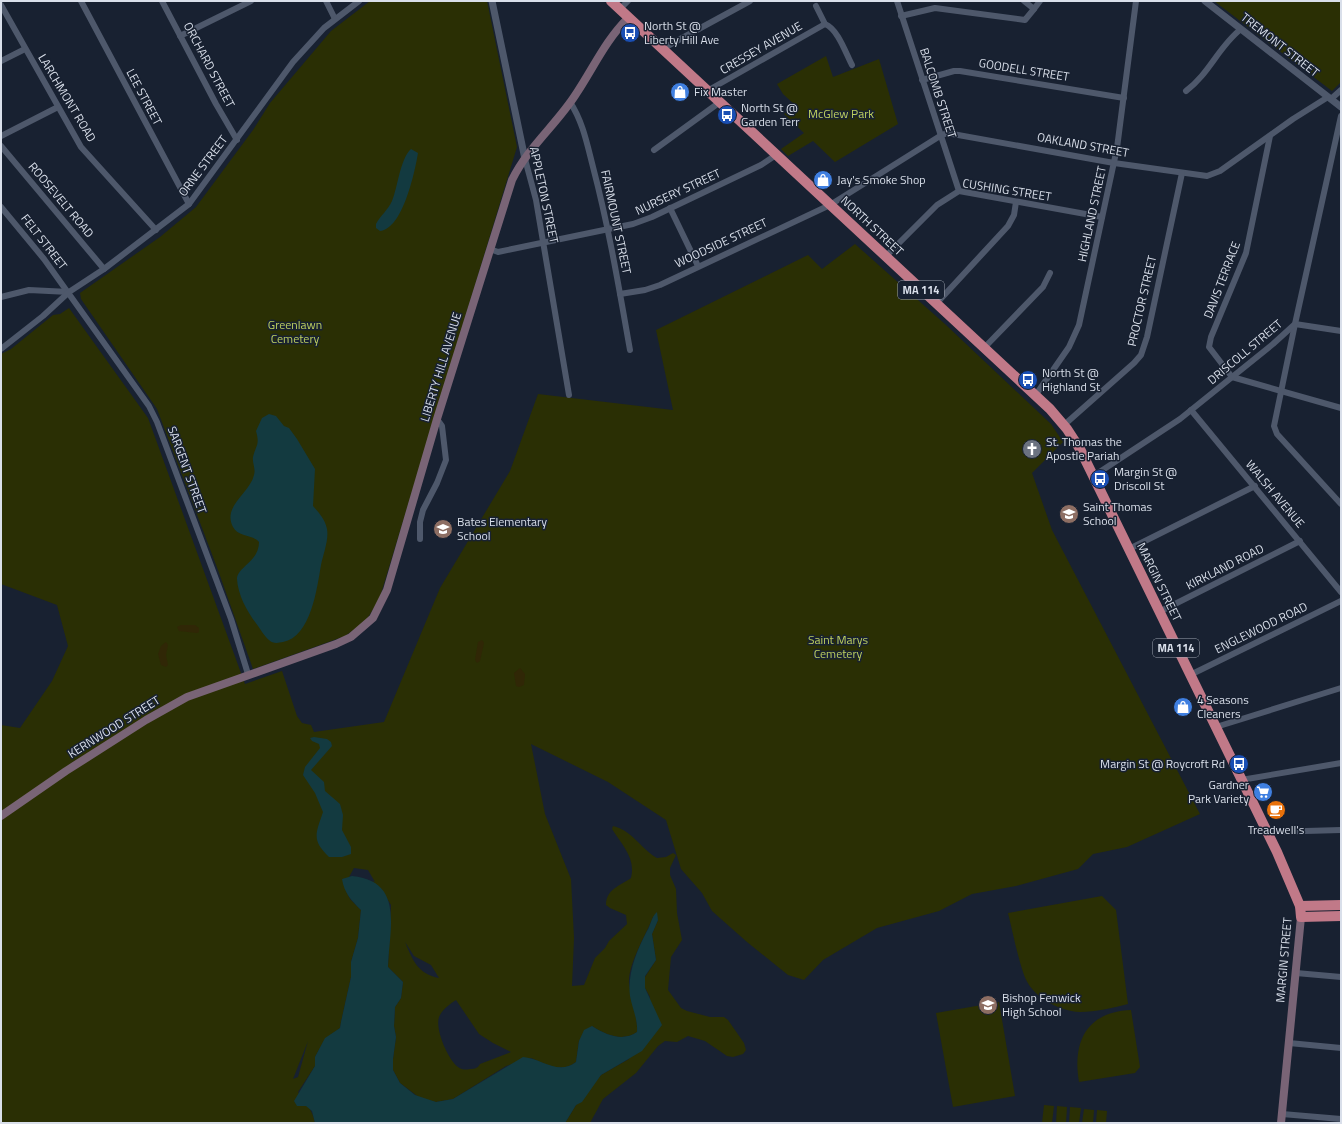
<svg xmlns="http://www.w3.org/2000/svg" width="1342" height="1124" font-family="'Titillium Web',sans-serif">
	<rect width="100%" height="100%" fill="#182131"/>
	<g fill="#2a2f04" fill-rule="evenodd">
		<polygon points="370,1 487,1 517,147 379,600 365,622 345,636 253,669 218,570 157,409 81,299 80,293 160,237 196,207 253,130 270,103 331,31"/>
		<polygon points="1214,1 1341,1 1341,82 1332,91"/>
		<polygon points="826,56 833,77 879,59 898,124 835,162 813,141 788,156 781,149 804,133 784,114 795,105 783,94 777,84"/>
		<path d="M855,244L946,325L1051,424L1063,442L1032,473L1052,530L1200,814L1127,847L1093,854L1078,869L1016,886L972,894L939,911L877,928L823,960L804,980L788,975L747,942L712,911L702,893L681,869L666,820L608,782L531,744L545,814L571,879L574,938L572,986L584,985L595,958L605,948L609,941L627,924L626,915L610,908L606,905C606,889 620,886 631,878C636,858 622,845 612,829L613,826C632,830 641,849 657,858L666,857L673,853L676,855L670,868V875L676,889L677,913L682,940L671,957L668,990L681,1008L687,1011L710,1017H724L728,1020L744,1043L746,1050L743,1054L733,1057L727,1056L705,1041L688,1036L677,1042L665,1041L658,1046L636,1073L603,1099L590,1123H565L576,1105L601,1075L629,1059L650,997L645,988V977L656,960L652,934L658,920L653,917C646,935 628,964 629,983C631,1000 638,1015 637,1032C623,1042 606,1035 592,1026L579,1041L576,1062C561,1074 546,1064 531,1058L506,1066L453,1099L436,1102L420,1098L400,1083L393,1070V1059L396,1037L394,1026L395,1007L401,998L403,982L388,967L391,905L381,889L372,881L375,882L368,870L354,868L349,877L346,891L350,899L361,910L358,938L351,962V977L341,1022L340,1028L325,1039L315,1057V1066L298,1092C305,1103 313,1110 315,1123H1V725L20,728L52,681L68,646L57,605L1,584V354L11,349L53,315L60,314L69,308L148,418L245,684L282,671L297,716L302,723L311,725L314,732L384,722L440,588L510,471L538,394L673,410L656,330L808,255L822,269ZM405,942L414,956L431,965L439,978C418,974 413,961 405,942ZM456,1000L479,1034L493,1043L511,1052L480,1064C478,1068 475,1069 470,1069C466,1070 462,1070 458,1067C448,1060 433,1026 440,1015C444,1008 450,1004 456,1000ZM308,1041L298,1077L293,1079Z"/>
		<path d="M1102,896L1116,910L1128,1004C1112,1008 1096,1012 1080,1012C1058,1011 1031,996 1024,975C1017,955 1013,933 1008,913Z"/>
		<polygon points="999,1002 1015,1096 953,1107 936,1013"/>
		<path d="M1131,1010L1140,1067L1135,1073L1079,1082C1072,1041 1087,1012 1131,1010Z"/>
		<polygon points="1044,1105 1054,1106 1052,1123 1042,1123"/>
		<polygon points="1057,1106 1067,1107 1066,1123 1056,1123"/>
		<polygon points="1070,1107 1081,1108 1079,1123 1069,1123"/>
		<polygon points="1084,1109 1094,1110 1093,1123 1082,1123"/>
		<polygon points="1097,1110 1107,1111 1106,1123 1096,1123"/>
	</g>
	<g fill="#302706">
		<polygon points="181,625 195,625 199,628 199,632 197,633 179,631 177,627"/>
		<polygon points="482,640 484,643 480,661 477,663 475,660 478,642"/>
		<polygon points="166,642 168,645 166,655 168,665 166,667 161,665 158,654 161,646"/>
		<polygon points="520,668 525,674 524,685 519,687 516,686 514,673"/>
	</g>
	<g fill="#133a40">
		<path d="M411,149L418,153C415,171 403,229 380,231L376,228V224C380,216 388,210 392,201C398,187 400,159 411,149Z"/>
		<path d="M269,414L276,416L284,426L289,428L297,439L315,469L313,506C319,513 325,519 327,529C329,540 323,555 321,565C317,588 311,637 283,642C278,643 273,644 269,640C265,637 261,630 258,626C248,613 238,596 237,579C237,567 259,562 259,542C252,534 238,537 233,527C222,506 250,493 254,475C256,469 252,463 253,457C256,445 260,445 256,431L262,418Z"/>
		<path d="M314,737L327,739L331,742L332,746L311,770L324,782L325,791L340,804L343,815L342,830L351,847V854L342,857H329C311,840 316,833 323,812L315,793L303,775L305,767L320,748L319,744L312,741L310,738Z"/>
		<path d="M352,876C405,881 389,930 388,967L403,982L401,998L395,1007L394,1026L396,1037L393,1059V1070L400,1083L415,1095L436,1102L453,1099L523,1057C541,1058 558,1076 576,1062L579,1041L584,1030L592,1026C606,1035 623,1042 637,1032C638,1019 632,1008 630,996C627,974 637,950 647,931C651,925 651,917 657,912L658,920L652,934L656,960L645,976V988L662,1025L642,1051L601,1075L582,1102L576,1105L565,1123H315L312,1111L306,1106H297L294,1101L315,1066V1057L325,1038L340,1028L341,1022L351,977V962L358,938L361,910C352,901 344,893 342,879Z"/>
	</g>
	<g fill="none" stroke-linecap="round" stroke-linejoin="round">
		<g stroke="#4e586b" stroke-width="6">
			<polyline points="81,1 189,204"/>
			<polyline points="162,1 216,104 237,140"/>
			<polyline points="326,1 335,19"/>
			<polyline points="897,1 959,191"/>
			<polyline points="1024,1 1034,9 1040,1"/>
			<polyline points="1,5 81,147 156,230"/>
			<path d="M816,6L825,24C838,29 846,54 852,65"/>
			<polyline points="620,9 628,1"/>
			<polyline points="901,16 935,8 1025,20 1034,9"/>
			<polyline points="180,36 251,1"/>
			<polyline points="662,49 750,1"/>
			<polyline points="1,61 25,49"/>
			<polyline points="922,80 954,71 960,71 1124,98"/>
			<polyline points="707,91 825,24"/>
			<path d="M1186,91C1209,74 1219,46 1241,29"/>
			<polyline points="1331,99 1341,90"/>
			<path d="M570,102C583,122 587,144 593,167C609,228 619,288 630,350"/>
			<polyline points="1,136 58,107"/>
			<polyline points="1270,136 1246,253 1211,337 1209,347 1232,377 1341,408"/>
			<polyline points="1,146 104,269"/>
			<polyline points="654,150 720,102"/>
			<polyline points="525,159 536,200 569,395"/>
			<polyline points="1,207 44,259 149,406 157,422 231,619 248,674"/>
			<polyline points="670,208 698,266"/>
			<polyline points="490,249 498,252 633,224 652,217 761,165 776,155"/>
			<polyline points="885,257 937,205 959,191 1102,217"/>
			<polyline points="620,294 645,290 660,285 830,205 940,136 947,133 1114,163 1207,176 1220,171 1293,119 1328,97"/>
			<polyline points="1,297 29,290 69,292"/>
			<polyline points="936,304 1008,226 1014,215 1016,202"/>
			<polyline points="1341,331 1295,324 1274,426 1277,434 1341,504"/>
			<polyline points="984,348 1043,287 1050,273"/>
			<polyline points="1,349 43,316 69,292 104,269 189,204 293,62 324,28 359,1"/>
			<polyline points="1035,396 1069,347 1079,325 1117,148 1136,1"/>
			<polyline points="1191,410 1341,592"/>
			<polyline points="1064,425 1134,363 1141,355 1147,337 1182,173"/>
			<polyline points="1092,477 1180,419 1273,344 1295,324 1341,116"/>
			<polyline points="420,539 420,522 423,510 437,483 446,460 442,426 437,419"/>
			<polyline points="1129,549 1255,486"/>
			<polyline points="1159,612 1300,541"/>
			<polyline points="1190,675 1341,601"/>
			<polyline points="1216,727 1341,688"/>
			<polyline points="1241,780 1341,763"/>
			<polyline points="1267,832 1341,830"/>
			<polyline points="1296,973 1341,977"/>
			<polyline points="1289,1043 1341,1048"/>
			<polyline points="1282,1114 1341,1119"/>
		</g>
		<g stroke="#4e586b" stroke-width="7">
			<polyline points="492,1 525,159"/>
			<polyline points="1205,1 1341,107"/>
		</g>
		<g stroke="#796476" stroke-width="8">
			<path d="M1,816L66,771L146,720L187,697L336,644L351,637L373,618L387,590L437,419L512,180C528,147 557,124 576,94C594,67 605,41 628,18"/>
			<polyline points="1281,1123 1301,917"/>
		</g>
		<g stroke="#c17988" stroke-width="10">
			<polyline points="611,1 1050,409 1067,429 1080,449 1277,852 1300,906 1301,917 1341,916"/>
			<polyline points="1300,906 1341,905"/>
		</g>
	</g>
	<defs>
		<g id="bus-disc" transform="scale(1)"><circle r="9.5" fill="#1a4fb4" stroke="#182131"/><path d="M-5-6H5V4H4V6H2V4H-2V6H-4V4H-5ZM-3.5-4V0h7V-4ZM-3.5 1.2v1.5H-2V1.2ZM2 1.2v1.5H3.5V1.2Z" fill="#fff"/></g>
		<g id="shop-disc" transform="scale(1)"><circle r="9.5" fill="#3f7fe0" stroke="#182131"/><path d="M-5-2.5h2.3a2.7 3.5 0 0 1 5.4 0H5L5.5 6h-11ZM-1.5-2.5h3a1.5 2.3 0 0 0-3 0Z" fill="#fff"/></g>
		<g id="church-disc" transform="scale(1)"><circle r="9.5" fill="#6b7280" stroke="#182131"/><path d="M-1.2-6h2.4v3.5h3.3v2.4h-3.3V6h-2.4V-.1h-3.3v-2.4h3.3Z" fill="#fff"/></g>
		<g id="school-disc" transform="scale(1)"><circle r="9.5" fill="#8d6e63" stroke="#182131"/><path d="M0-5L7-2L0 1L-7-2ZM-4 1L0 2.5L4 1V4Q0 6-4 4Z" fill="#fff"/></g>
		<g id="supermarket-disc" transform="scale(1)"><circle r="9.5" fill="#3f7fe0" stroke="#182131"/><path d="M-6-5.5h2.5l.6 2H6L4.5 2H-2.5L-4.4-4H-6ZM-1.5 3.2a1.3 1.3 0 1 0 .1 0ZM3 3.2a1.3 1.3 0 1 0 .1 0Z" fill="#fff"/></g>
		<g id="cafe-disc" transform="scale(1)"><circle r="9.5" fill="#e8710a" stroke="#182131"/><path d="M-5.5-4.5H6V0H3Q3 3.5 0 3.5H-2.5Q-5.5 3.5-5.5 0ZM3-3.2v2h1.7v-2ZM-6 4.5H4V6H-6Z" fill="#fff"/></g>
	</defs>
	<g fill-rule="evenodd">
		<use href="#bus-disc" x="630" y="33"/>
		<use href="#shop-disc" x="680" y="92"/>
		<use href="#bus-disc" x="727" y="115"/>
		<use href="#shop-disc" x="823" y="180"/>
		<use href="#bus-disc" x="1028" y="380"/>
		<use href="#church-disc" x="1032" y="449"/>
		<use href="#bus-disc" x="1100" y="479"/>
		<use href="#school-disc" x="1069" y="514"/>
		<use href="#school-disc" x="443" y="529"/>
		<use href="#shop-disc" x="1183" y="707"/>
		<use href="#bus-disc" x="1239" y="764"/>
		<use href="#supermarket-disc" x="1263" y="792"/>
		<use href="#cafe-disc" x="1276" y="810"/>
		<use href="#school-disc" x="988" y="1005"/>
	</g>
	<g text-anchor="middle" stroke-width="3" stroke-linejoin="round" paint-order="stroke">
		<g fill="#182131" stroke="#9fa6b2" stroke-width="1">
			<rect x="898" y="281" width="46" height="18" rx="3"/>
			<rect x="1153" y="639" width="46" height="18" rx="3"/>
		</g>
		<g font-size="11" font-weight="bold" fill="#d9dfea">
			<text x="921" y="294">MA 114</text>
			<text x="1176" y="652">MA 114</text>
		</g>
		<g font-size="12" fill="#d9dfea" stroke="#182131" text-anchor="start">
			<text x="644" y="30">North St @<tspan x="644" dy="14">Liberty Hill Ave</tspan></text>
			<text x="694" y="96">Fix Master</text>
			<text x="741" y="112">North St @<tspan x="741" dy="14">Garden Terr</tspan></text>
			<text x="837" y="184">Jay's Smoke Shop</text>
			<text x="1042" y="377">North St @<tspan x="1042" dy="14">Highland St</tspan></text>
			<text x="1046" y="446">St. Thomas the<tspan x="1046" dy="14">Apostle Pariah</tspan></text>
			<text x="1114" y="476">Margin St @<tspan x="1114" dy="14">Driscoll St</tspan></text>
			<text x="1083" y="511">Saint Thomas<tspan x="1083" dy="14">School</tspan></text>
			<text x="457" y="526">Bates Elementary<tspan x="457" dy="14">School</tspan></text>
			<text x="1197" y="704">4 Seasons<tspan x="1197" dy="14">Cleaners</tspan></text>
			<text x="1225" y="768" text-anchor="end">Margin St @ Roycroft Rd</text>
			<text x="1249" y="789" text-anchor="end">Gardner<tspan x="1249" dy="14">Park Variety</tspan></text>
			<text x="1276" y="834" text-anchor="middle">Treadwell's</text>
			<text x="1002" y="1002">Bishop Fenwick<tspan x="1002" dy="14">High School</tspan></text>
		</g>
		<g font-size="12" fill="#d9dfea" stroke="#182131">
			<text transform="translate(1280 45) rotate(38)" y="4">TREMONT STREET</text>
			<text transform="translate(761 48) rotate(-30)" y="4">CRESSEY AVENUE</text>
			<text transform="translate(209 65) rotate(62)" y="4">ORCHARD STREET</text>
			<text transform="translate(1024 70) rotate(9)" y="4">GOODELL STREET</text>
			<text transform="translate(938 93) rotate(72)" y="4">BALCOMB STREET</text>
			<text transform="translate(144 97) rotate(62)" y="4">LEE STREET</text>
			<text transform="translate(67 98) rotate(59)" y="4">LARCHMONT ROAD</text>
			<text transform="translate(1083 145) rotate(10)" y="4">OAKLAND STREET</text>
			<text transform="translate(203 166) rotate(-53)" y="4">ORNE STREET</text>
			<text transform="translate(1007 190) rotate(9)" y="4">CUSHING STREET</text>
			<text transform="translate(678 192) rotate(-25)" y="4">NURSERY STREET</text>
			<text transform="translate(544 195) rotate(78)" y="4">APPLETON STREET</text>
			<text transform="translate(61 200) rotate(50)" y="4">ROOSEVELT ROAD</text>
			<text transform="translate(1092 214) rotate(-78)" y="4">HIGHLAND STREET</text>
			<text transform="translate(616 222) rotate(78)" y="4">FAIRMOUNT STREET</text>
			<text transform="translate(872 226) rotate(43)" y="4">NORTH STREET</text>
			<text transform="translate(44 242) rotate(52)" y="4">FELT STREET</text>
			<text transform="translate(721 243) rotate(-25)" y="4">WOODSIDE STREET</text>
			<text transform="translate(1222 280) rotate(-69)" y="4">DAVIS TERRACE</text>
			<text transform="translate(1142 301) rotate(-77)" y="4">PROCTOR STREET</text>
			<text transform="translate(1245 352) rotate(-40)" y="4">DRISCOLL STREET</text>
			<text transform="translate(441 367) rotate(-73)" y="4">LIBERTY HILL AVENUE</text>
			<text transform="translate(187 470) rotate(70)" y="4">SARGENT STREET</text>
			<text transform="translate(1275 494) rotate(50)" y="4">WALSH AVENUE</text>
			<text transform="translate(1225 567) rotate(-27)" y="4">KIRKLAND ROAD</text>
			<text transform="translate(1159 582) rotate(64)" y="4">MARGIN STREET</text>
			<text transform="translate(1261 628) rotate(-26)" y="4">ENGLEWOOD ROAD</text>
			<text transform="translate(114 727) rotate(-32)" y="4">KERNWOOD STREET</text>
			<text transform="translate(1284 960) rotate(-85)" y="4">MARGIN STREET</text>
		</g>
		<g font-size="12" fill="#bed05e" stroke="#182131">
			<text x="841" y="118">McGlew Park</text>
			<text x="295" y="329">Greenlawn<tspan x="295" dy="14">Cemetery</tspan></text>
			<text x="838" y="644">Saint Marys<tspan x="838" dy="14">Cemetery</tspan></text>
		</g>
	</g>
	<rect width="1342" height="1124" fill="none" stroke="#d9dfea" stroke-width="4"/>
</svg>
